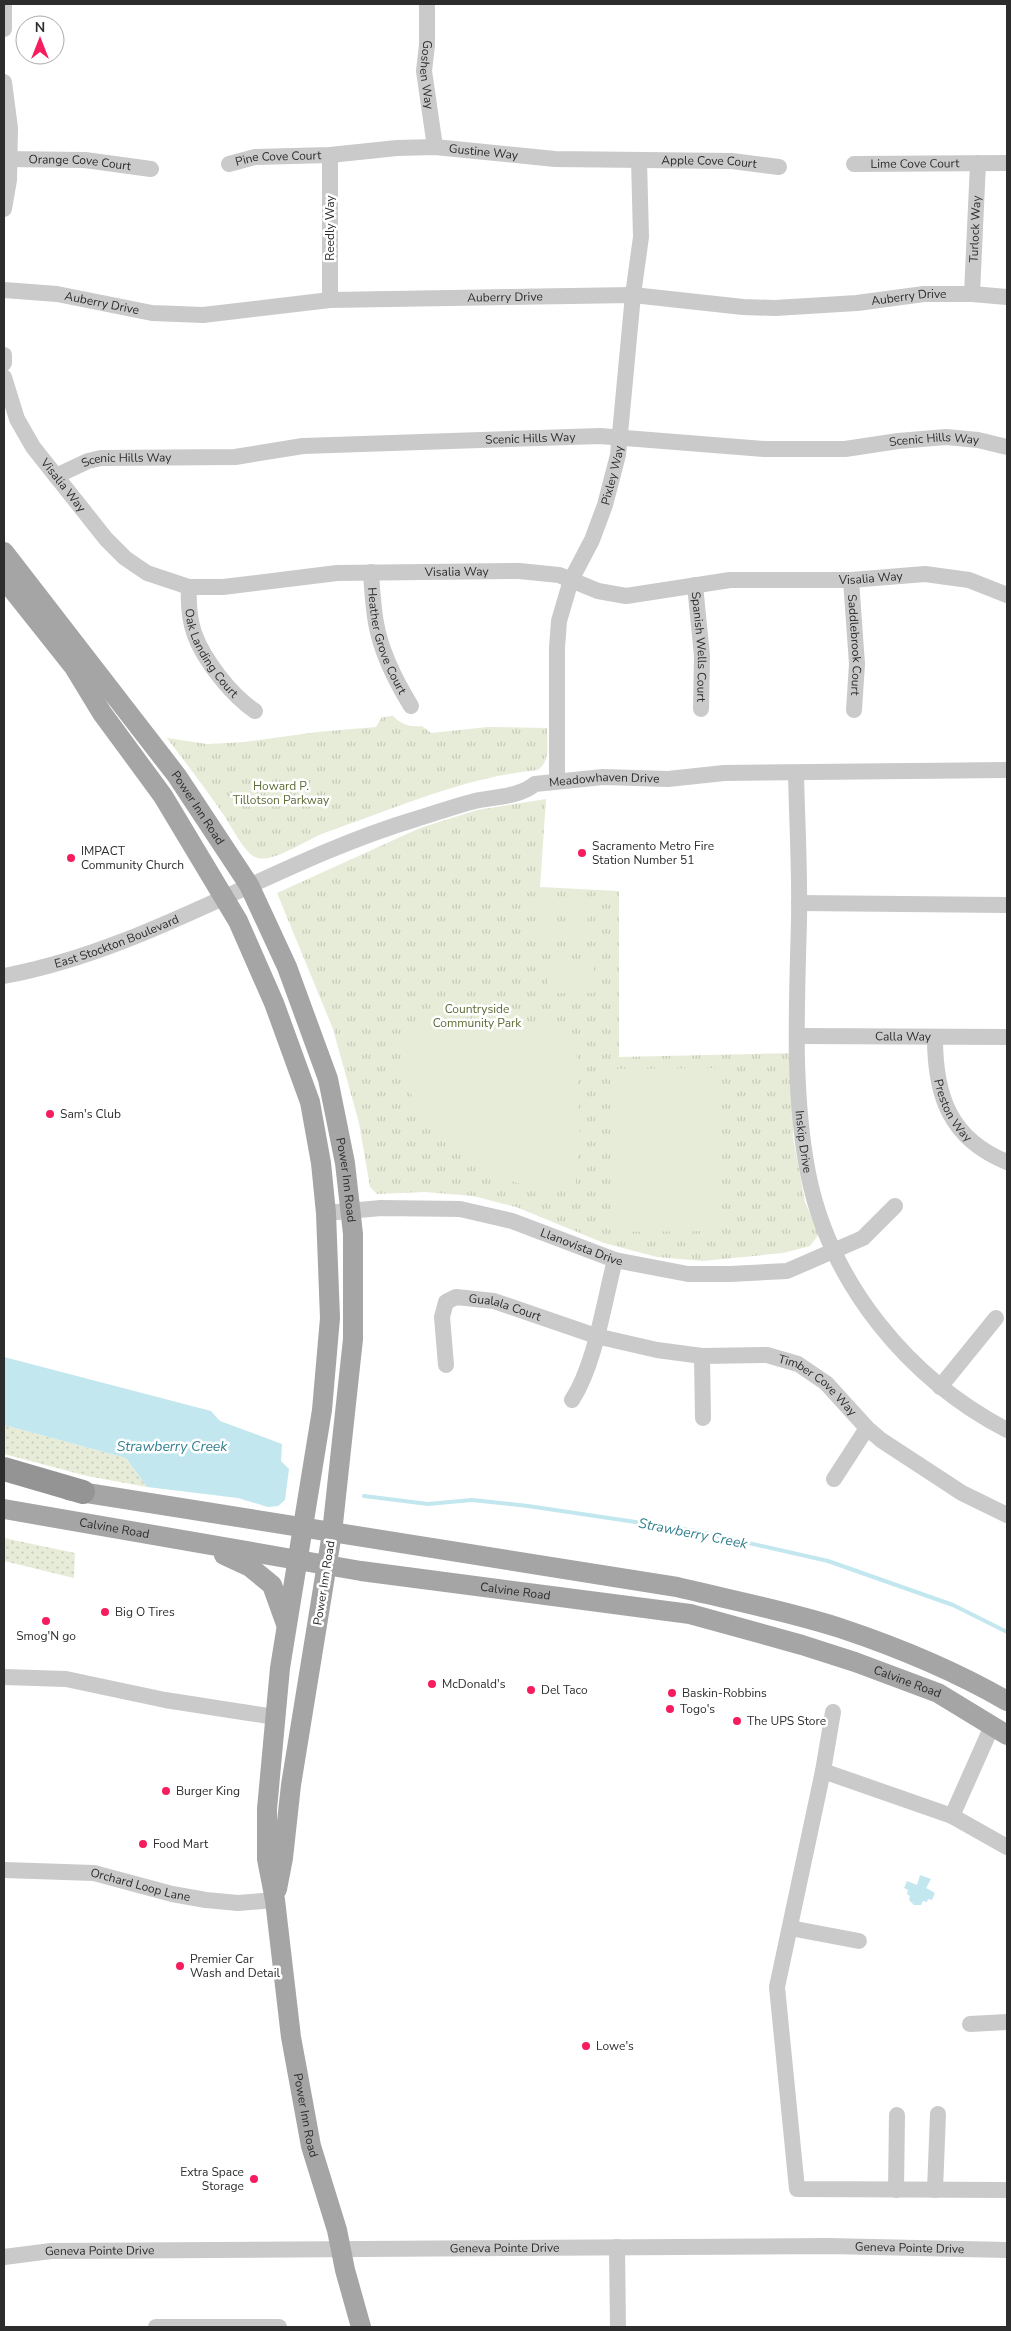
<svg xmlns="http://www.w3.org/2000/svg" width="1011" height="2331" font-family="'Nunito Sans',sans-serif">
	<defs>
		<pattern id="grass-dots" width="8" height="8" patternUnits="userSpaceOnUse" patternTransform="scale(1.25)"><rect width="8" height="8" fill="#e7ecd8"/><path d="M2 2h.1M6 6h.1" fill="none" stroke="#c6cbba" stroke-width="1.8" stroke-linecap="round"/></pattern>
		<pattern id="park-tufts" width="24" height="20" patternUnits="userSpaceOnUse" patternTransform="scale(1.25)"><rect width="24" height="20" fill="#e7ecd8"/><path d="M3 7l-1-3M5 7V3M7 7l1-3M15 17l-1-3M17 17v-4M19 17l1-3" fill="none" stroke="#c6cbba"/></pattern>
	</defs>
	<rect width="100%" height="100%" fill="#fff"/>
	<g fill="url(#grass-dots)">
		<polygon points="4,1425 126,1458 147,1487 87,1476 4,1454"/>
		<polygon points="4,1538 75,1553 74,1578 4,1561"/>
	</g>
	<g fill="url(#park-tufts)">
		<path d="M393,716C402,725 409,727 422,726L431,733L488,727L547,728C547,743 551,760 538,770C464,777 394,809 324,833C308,839 271,865 255,857C243,851 231,825 223,814C205,788 186,763 167,738L207,744L244,742L317,732L376,727L382,717Z"/>
		<polygon points="546,799 540,887 619,891 619,1057 793,1053 793,1137 805,1202 819,1234 810,1246 783,1253 703,1261 657,1257 604,1243 516,1207 473,1196 425,1192 377,1194 370,1187 359,1123 333,1029 277,893 420,828 477,810"/>
	</g>
	<g fill="#e7ecd8">
		<polygon points="537,900 557,900 557,943 536,943"/>
		<polygon points="567,900 588,900 587,943 567,942"/>
		<rect x="547" y="965" width="47" height="28"/>
		<path d="M558,1027L568,1030L576,1037L580,1139L575,1190C554,1189 531,1188 511,1181C467,1167 421,1131 408,1085C403,1067 404,1046 403,1028Z"/>
		<polygon points="716,1068 717,1231 611,1232 610,1069"/>
	</g>
	<g fill="#c2e7ee">
		<polygon points="4,1357 211,1411 220,1421 282,1444 281,1461 289,1469 285,1500 278,1506 268,1507 238,1498 147,1487 126,1458 4,1425"/>
		<polygon points="920,1875 931,1879 926,1888 935,1893 932,1900 928,1899 927,1902 923,1901 921,1905 914,1905 909,1900 910,1896 907,1894 908,1890 904,1888 907,1881 917,1885"/>
	</g>
	<g fill="none" stroke-linecap="round" stroke-linejoin="round">
		<polyline stroke="#c2e7ee" stroke-width="4" points="364,1496 428,1504 472,1500 528,1506 696,1531 828,1561 953,1605 1007,1632"/>
		<g stroke="#cacaca" stroke-width="16">
			<path id="s1" d="M427,4V45L424,71L435,147"/>
			<polyline points="4,29 4,4"/>
			<polyline points="4,82 10,128 9,180 4,209"/>
			<polyline points="330,155 330,300"/>
			<path id="s2" d="M4,159L85,160L151,169"/>
			<path id="s3" d="M229,164L255,157L330,155L397,148L435,147L555,159L732,161L779,167"/>
			<path id="s4" d="M854,164L1007,163"/>
			<path id="s5" d="M4,290L57,294L152,313L203,315L330,300L633,295L743,307L775,308L857,303L924,294H972L1007,297"/>
			<path id="s6" d="M972,294L978,163"/>
			<polyline points="4,355 4,363"/>
			<path id="s7" d="M4,377L17,419L33,447L106,539L125,558L147,573L189,587H223L337,573L519,571L559,575L598,591L626,596L730,580H851L925,574L969,580L1007,595"/>
			<path id="s8" d="M56,476L88,461L101,458L235,457L303,446L600,436L764,449H845L898,441L946,437L978,440L1007,447"/>
			<path id="s9" d="M371,572C372,589 373,606 376,623C381,652 395,680 411,706"/>
			<path id="s10" d="M851,580L857,664L854,710"/>
			<path id="s11" d="M695,585L702,656L701,709"/>
			<path id="s12" d="M189,587C187,625 196,646 219,676C230,690 240,701 255,711"/>
			<path id="s13" d="M796,773C797,822 800,871 799,921C797,1004 792,1090 808,1173C830,1284 909,1379 1007,1430"/>
			<path id="s14" d="M557,781V648L559,621L571,580L592,540L605,505L618,455L633,295L641,237L639,160"/>
			<polyline points="799,903 1007,905"/>
			<path id="s15" d="M4,976C150,949 275,861 416,819C436,813 455,806 475,801C494,797 519,797 535,784L603,777L668,779L724,773L1007,770"/>
			<path id="s16" d="M798,1036L1007,1037"/>
			<path id="s17" d="M935,1038C935,1096 950,1139 1007,1162"/>
			<path id="s18" d="M326,1213L381,1208L460,1209L512,1221L615,1260L688,1274H730L787,1271L863,1238L895,1206"/>
			<polyline points="702,1356 703,1418"/>
			<path id="s19" d="M446,1365L442,1317L446,1302L456,1297L494,1301L596,1336L657,1350L702,1356L767,1355L798,1364L826,1383L867,1428L881,1440L962,1493L1007,1515"/>
			<polyline points="940,1387 996,1318"/>
			<path d="M572,1400C595,1365 604,1302 615,1260"/>
			<polyline points="834,1479 867,1428"/>
			<polyline points="4,1677 66,1679 165,1700 275,1717"/>
			<polyline points="992,1726 952,1816 823,1771 777,1987 797,2189 1007,2190"/>
			<polyline points="823,1771 833,1712"/>
			<polyline points="952,1816 1007,1847"/>
			<path id="s20" d="M4,1870L94,1873L172,1894L206,1900L238,1903L275,1900"/>
			<polyline points="790,1928 859,1941"/>
			<polyline points="970,2024 1007,2022"/>
			<polyline points="896,2190 897,2115"/>
			<polyline points="935,2190 938,2114"/>
			<polyline points="617,2247 618,2327"/>
			<path id="s21" d="M4,2257L51,2251L828,2246L1007,2250"/>
			<polyline points="156,2327 279,2327"/>
		</g>
		<g stroke="#a5a5a5" stroke-width="20">
			<path id="s22" d="M4,552L177,776L249,885L287,967L328,1079L345,1163L353,1234V1339L332,1533L291,1785L283,1858L277,1889"/>
			<path id="s23" d="M4,579L74,667L102,713L163,796L238,921L274,1003L310,1102L321,1163L326,1213L330,1318L322,1410L280,1668L267,1809V1859L275,1900L291,2037L311,2146L337,2230L345,2270L361,2327"/>
			<path d="M68,1490L677,1587C731,1600 787,1611 840,1628C897,1647 955,1671 1007,1701"/>
			<path id="s24" d="M4,1509L361,1571L690,1614L802,1645L855,1662L938,1693L1007,1735"/>
			<polyline points="224,1555 250,1567 272,1585 286,1624"/>
		</g>
		<polyline stroke="#949494" stroke-width="24" points="4,1469 83,1492"/>
	</g>
	<g fill="#f51d5d" stroke="#fff" stroke-width="2">
		<circle cx="582" cy="853" r="5"/>
		<circle cx="71" cy="858" r="5"/>
		<circle cx="50" cy="1114" r="5"/>
		<circle cx="105" cy="1612" r="5"/>
		<circle cx="46" cy="1621" r="5"/>
		<circle cx="432" cy="1684" r="5"/>
		<circle cx="531" cy="1690" r="5"/>
		<circle cx="672" cy="1693" r="5"/>
		<circle cx="670" cy="1709" r="5"/>
		<circle cx="737" cy="1721" r="5"/>
		<circle cx="166" cy="1791" r="5"/>
		<circle cx="143" cy="1844" r="5"/>
		<circle cx="180" cy="1966" r="5"/>
		<circle cx="586" cy="2046" r="5"/>
		<circle cx="254" cy="2179" r="5"/>
	</g>
	<g text-anchor="middle" stroke-width="5" stroke-linejoin="round" paint-order="stroke">
		<g font-size="12" fill="#2d2d2d" stroke="#fff">
			<text dy="4" stroke="none"><textPath href="#s1" startOffset="71">Goshen Way</textPath></text>
			<text dy="4" stroke="none"><textPath href="#s3" startOffset="256">Gustine Way</textPath></text>
			<text dy="4" stroke="none"><textPath href="#s3" startOffset="50">Pine Cove Court</textPath></text>
			<text dy="4" stroke="none"><textPath href="#s3" startOffset="482">Apple Cove Court</textPath></text>
			<text dy="4" stroke="none"><textPath href="#s2" startOffset="76">Orange Cove Court</textPath></text>
			<text dy="4" stroke="none"><textPath href="#s4" startOffset="61">Lime Cove Court</textPath></text>
			<text transform="translate(330 228) rotate(-90)" y="4">Reedly Way</text>
			<text dy="4" stroke="none"><textPath href="#s6" startOffset="65">Turlock Way</textPath></text>
			<text dy="4" stroke="none"><textPath href="#s5" startOffset="504">Auberry Drive</textPath></text>
			<text dy="4" stroke="none"><textPath href="#s5" startOffset="909">Auberry Drive</textPath></text>
			<text dy="4" stroke="none"><textPath href="#s5" startOffset="99">Auberry Drive</textPath></text>
			<text dy="4" stroke="none"><textPath href="#s8" startOffset="479">Scenic Hills Way</textPath></text>
			<text dy="4" stroke="none"><textPath href="#s8" startOffset="884">Scenic Hills Way</textPath></text>
			<text dy="4" stroke="none"><textPath href="#s8" startOffset="74">Scenic Hills Way</textPath></text>
			<text dy="4" stroke="none"><textPath href="#s14" startOffset="316">Pixley Way</textPath></text>
			<text dy="4" stroke="none"><textPath href="#s7" startOffset="125">Visalia Way</textPath></text>
			<text dy="4" stroke="none"><textPath href="#s7" startOffset="560">Visalia Way</textPath></text>
			<text dy="4" stroke="none"><textPath href="#s7" startOffset="979">Visalia Way</textPath></text>
			<text dy="4" stroke="none"><textPath href="#s9" startOffset="71">Heather Grove Court</textPath></text>
			<text dy="4" stroke="none"><textPath href="#s10" startOffset="65">Saddlebrook Court</textPath></text>
			<text dy="4" stroke="none"><textPath href="#s11" startOffset="62">Spanish Wells Court</textPath></text>
			<text dy="4" stroke="none"><textPath href="#s12" startOffset="72">Oak Landing Court</textPath></text>
			<text dy="4" stroke="none"><textPath href="#s15" startOffset="636">Meadowhaven Drive</textPath></text>
			<text dy="4" stroke="none"><textPath href="#s22" startOffset="321">Power Inn Road</textPath></text>
			<text dy="4" stroke="none"><textPath href="#s15" startOffset="118">East Stockton Boulevard</textPath></text>
			<text dy="4" stroke="none"><textPath href="#s16" startOffset="105">Calla Way</textPath></text>
			<text dy="4" stroke="none"><textPath href="#s17" startOffset="76">Preston Way</textPath></text>
			<text dy="4" stroke="none"><textPath href="#s13" startOffset="369">Inskip Drive</textPath></text>
			<text dy="4" stroke="none"><textPath href="#s22" startOffset="726">Power Inn Road</textPath></text>
			<text dy="4" stroke="none"><textPath href="#s18" startOffset="262">Llanovista Drive</textPath></text>
			<text dy="4" stroke="none"><textPath href="#s19" startOffset="125">Gualala Court</textPath></text>
			<text dy="4" stroke="none"><textPath href="#s19" startOffset="454">Timber Cove Way</textPath></text>
			<text dy="4" stroke="none"><textPath href="#s24" startOffset="112">Calvine Road</textPath></text>
			<text transform="translate(324 1583) rotate(-81)" y="4">Power Inn Road</text>
			<text dy="4" stroke="none"><textPath href="#s24" startOffset="518">Calvine Road</textPath></text>
			<text dy="4" stroke="none"><textPath href="#s24" startOffset="922">Calvine Road</textPath></text>
			<text dy="4" stroke="none"><textPath href="#s20" startOffset="138">Orchard Loop Lane</textPath></text>
			<text dy="4" stroke="none"><textPath href="#s23" startOffset="1632">Power Inn Road</textPath></text>
			<text dy="4" stroke="none"><textPath href="#s21" startOffset="501">Geneva Pointe Drive</textPath></text>
			<text dy="4" stroke="none"><textPath href="#s21" startOffset="906">Geneva Pointe Drive</textPath></text>
			<text dy="4" stroke="none"><textPath href="#s21" startOffset="96">Geneva Pointe Drive</textPath></text>
		</g>
		<g font-size="12" fill="#5c6c36" stroke="#fff">
			<text x="281" y="790">Howard P.<tspan x="281" dy="14">Tillotson Parkway</tspan></text>
			<text x="477" y="1013">Countryside<tspan x="477" dy="14">Community Park</tspan></text>
		</g>
		<g font-size="12" fill="#2d2d2d" stroke="#fff" text-anchor="start">
			<text x="592" y="850">Sacramento Metro Fire<tspan x="592" dy="14">Station Number 51</tspan></text>
			<text x="81" y="855">IMPACT<tspan x="81" dy="14">Community Church</tspan></text>
			<text x="60" y="1118">Sam's Club</text>
			<text x="115" y="1616">Big O Tires</text>
			<text x="46" y="1640" text-anchor="middle">Smog'N go</text>
			<text x="442" y="1688">McDonald's</text>
			<text x="541" y="1694">Del Taco</text>
			<text x="682" y="1697">Baskin-Robbins</text>
			<text x="680" y="1713">Togo's</text>
			<text x="747" y="1725">The UPS Store</text>
			<text x="176" y="1795">Burger King</text>
			<text x="153" y="1848">Food Mart</text>
			<text x="190" y="1963">Premier Car<tspan x="190" dy="14">Wash and Detail</tspan></text>
			<text x="596" y="2050">Lowe's</text>
			<text x="244" y="2176" text-anchor="end">Extra Space<tspan x="244" dy="14">Storage</tspan></text>
		</g>
		<g font-size="14" font-style="italic" fill="#32808f" stroke="#fff">
			<text x="172" y="1451">Strawberry Creek</text>
			<text transform="translate(693 1533) rotate(11)" y="5">Strawberry Creek</text>
		</g>
	</g>
	<rect width="1011" height="2331" fill="none" stroke="#2d2d2d" stroke-width="10"/>
	<g transform="translate(40 40)"><circle r="24" fill="#ffffff" stroke="#ababab"/>
	<path d="M0-4L9 19L0 12L-9 19Z" fill="#f51d5d"/>
	<text y="-8" font-size="14" font-weight="bold" text-anchor="middle" fill="#2d2d2d">N</text>
	</g>
</svg>
